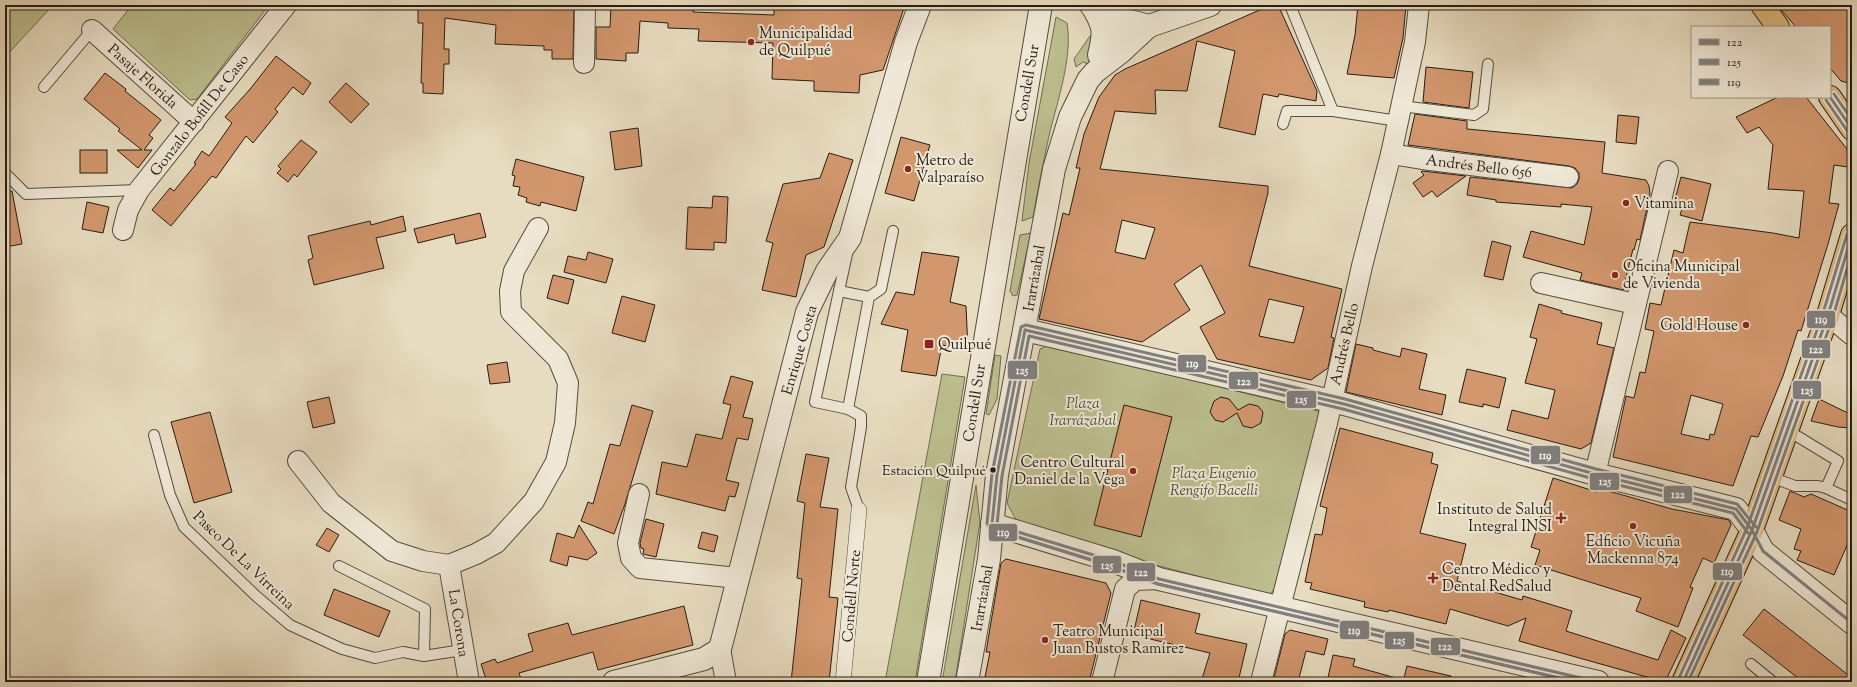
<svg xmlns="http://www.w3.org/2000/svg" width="1857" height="687" font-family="'Sorts Mill Goudy',serif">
	<rect width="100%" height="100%" fill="#e7dcc0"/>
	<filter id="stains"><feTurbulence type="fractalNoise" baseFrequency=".005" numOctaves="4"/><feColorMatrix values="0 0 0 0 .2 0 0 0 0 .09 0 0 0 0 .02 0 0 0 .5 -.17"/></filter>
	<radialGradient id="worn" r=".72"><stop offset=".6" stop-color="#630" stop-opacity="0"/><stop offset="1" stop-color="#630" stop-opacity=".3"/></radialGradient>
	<g fill="#bcbe8e" stroke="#716d51">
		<polygon points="5,5 53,5 5,57"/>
		<polygon points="132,5 269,5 197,99 190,100 113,29"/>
		<path d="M1056,17L1067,23C1073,57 1057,102 1049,136C1043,163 1038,190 1033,217L1022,221L1029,163Z"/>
		<polygon points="1090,36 1097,36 1097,46 1088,64 1083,62 1076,67 1074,59"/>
		<polygon points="1031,233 1017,295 1013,296 1010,291 1020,235"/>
		<polygon points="1048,345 1322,412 1279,582 1270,595 1029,532 1015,518 1007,503 1040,349"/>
		<polygon points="995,355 1001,356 997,399 989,415 986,414"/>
		<polygon points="942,374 965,377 915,682 885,682"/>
		<polygon points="976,485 980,522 955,682 942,682"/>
	</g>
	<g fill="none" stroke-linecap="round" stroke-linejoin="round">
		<polyline stroke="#6a7b76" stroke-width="5.5" points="5,12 11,5"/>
	</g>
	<g fill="#d3976e" stroke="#261c14" fill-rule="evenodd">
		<polygon points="418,5 574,5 573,59 552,59 552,50 544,50 544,46 495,44 496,25 445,18 444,49 449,49 449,64 444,64 443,94 423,93 423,83 421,83 423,23 418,23"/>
		<polygon points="611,5 694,5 693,12 774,15 774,5 905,5 883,70 860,75 859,93 814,91 814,81 772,79 773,43 698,41 699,29 668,28 668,23 640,21 638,53 626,53 626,61 596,59 596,27 610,27"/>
		<path d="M1271,5H1278L1317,91L1316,101L1279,94L1278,97L1263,94L1255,135L1219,127L1235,51L1197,41L1187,91L1155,90L1156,114L1115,111L1100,169L1268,186V193L1249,266L1342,289L1331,337L1334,338L1328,368L1311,380L1217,359L1200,327L1225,313L1201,265L1174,284L1190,310L1142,342L1039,319L1063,213L1069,215L1080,168H1076L1084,134L1099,97L1115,75L1125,69ZM1122,220L1155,228L1145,259L1115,252ZM1269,299L1304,307L1294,343L1259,336Z"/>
		<polygon points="1358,5 1406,5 1403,38 1394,78 1347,74 1355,35"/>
		<polygon points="1777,5 1852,5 1852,84 1841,81 1830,68 1830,27 1796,27"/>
		<polygon points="276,56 311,83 303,95 293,87 275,109 278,112 253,143 246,136 216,178 212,176 171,226 152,210 170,188 174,191 196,164 194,163 202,151 209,156 232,123 225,117 251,88"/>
		<polygon points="1426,67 1473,72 1469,108 1423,102"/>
		<polygon points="105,73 126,89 125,91 161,120 149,135 153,138 144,150 152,150 138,168 117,150 142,150 118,131 120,129 84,99"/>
		<polygon points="346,83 369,104 351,123 329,102"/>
		<path d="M1778,97H1806L1847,149L1849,158L1848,167L1834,165L1829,203L1839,204L1828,244L1801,331L1798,330L1783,376L1758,437L1751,436L1733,486L1613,457L1626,396L1634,398L1640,372L1645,373L1654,331L1645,329L1650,303L1661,305L1674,250L1683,253L1690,222L1773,233L1799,238L1804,191L1768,189L1773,145L1759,127L1747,133L1736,117ZM1691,395L1723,404L1714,435L1710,434L1709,440L1681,434Z"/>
		<polygon points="1415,114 1467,121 1467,129 1605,142 1602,173 1646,180 1649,186 1650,194 1640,240 1637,239 1634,250 1633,249 1623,290 1580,280 1582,273 1523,257 1531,231 1584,245 1592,207 1561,204 1561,207 1496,202 1496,200 1467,195 1470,177 1572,188 1577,184 1579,179 1579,173 1575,168 1569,166 1408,145"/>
		<polygon points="1618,115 1639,117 1636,144 1616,142"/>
		<polygon points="638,128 642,166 615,170 610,132"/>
		<polygon points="901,137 930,145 914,201 885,193"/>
		<polygon points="301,140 317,152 297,177 294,174 288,182 277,173 281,169 278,166"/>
		<rect x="80" y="150" width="27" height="23"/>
		<polygon points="829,153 853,160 824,247 806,255 796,297 762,290 773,243 766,241 783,184 820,178"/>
		<polygon points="516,159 584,177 576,211 541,202 540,206 526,202 527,198 518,195 520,187 513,186 515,176 512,175"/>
		<polygon points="1422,171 1466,176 1437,197 1432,191 1423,197 1413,183 1424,175 1421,172"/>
		<polygon points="1681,177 1711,184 1702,221 1680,215 1682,209 1673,207"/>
		<polygon points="12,191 22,244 5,247 5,192"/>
		<polygon points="713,196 728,197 726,243 714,242 714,250 686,249 688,207 712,208"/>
		<polygon points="87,202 109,207 103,233 82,229"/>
		<polygon points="480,213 486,237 456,244 454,234 418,243 414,229"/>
		<polygon points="403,216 406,231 376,238 384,268 314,285 308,260 313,258 308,236 370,221 371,225"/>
		<polygon points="1492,241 1511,246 1503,280 1484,276"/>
		<polygon points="588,252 613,259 606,283 564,272 568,256 586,260"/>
		<polygon points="922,252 959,257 950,302 966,306 968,350 942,345 936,376 901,371 908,330 881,324 896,292 914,295"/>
		<polygon points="553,275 574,280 568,304 547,298"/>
		<polygon points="622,296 655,305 645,342 612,333"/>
		<polygon points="1539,304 1562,311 1561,313 1602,323 1597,344 1614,348 1591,443 1581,449 1507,430 1512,410 1548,419 1555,390 1525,383 1537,339 1530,337"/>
		<polygon points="1356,344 1373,348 1373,350 1400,357 1402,348 1427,354 1419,389 1446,395 1442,415 1346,392"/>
		<polygon points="507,362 510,382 490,384 487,365"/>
		<polygon points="1467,369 1506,378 1499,408 1483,404 1483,407 1459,402"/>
		<polygon points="731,376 753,382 743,417 753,419 748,440 737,438 726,480 739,483 735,497 729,496 725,511 656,494 662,462 687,467 696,434 722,439 731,405 723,403"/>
		<polygon points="329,397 335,423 313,428 307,402"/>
		<polygon points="1221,397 1229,399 1238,410 1249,404 1258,406 1263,412 1261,423 1252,428 1243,426 1237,413 1223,422 1215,420 1210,412 1214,401"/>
		<polygon points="1819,399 1852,415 1852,428 1838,427 1811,421"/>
		<polygon points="632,405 653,411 625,504 614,534 581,521 588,502 593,504 610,444 620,446"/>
		<polygon points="1124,405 1172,417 1141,537 1094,525"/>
		<polygon points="210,412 232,492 194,503 171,422"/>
		<polygon points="1340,428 1433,453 1431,463 1438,465 1420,533 1466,544 1457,581 1522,600 1523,596 1572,611 1566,631 1658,660 1671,630 1686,638 1666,680 1661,681 1519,641 1526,618 1508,626 1450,609 1446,624 1389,610 1388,612 1364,607 1365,602 1310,589 1312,583 1305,582 1315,534 1322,535 1327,508 1320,506"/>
		<polygon points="806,454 829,458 820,507 838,509 829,597 838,598 829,682 791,682 802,579 797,578 805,503 797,501"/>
		<polygon points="1553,478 1597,492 1598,488 1672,509 1729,520 1731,525 1714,563 1703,558 1690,587 1693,588 1678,627 1636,611 1641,598 1535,565 1540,550 1531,547"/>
		<polygon points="1790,491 1804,497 1811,494 1852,512 1852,534 1834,575 1797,560 1801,551 1794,549 1801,529 1779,520"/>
		<polygon points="646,519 664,524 656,557 643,554 644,549 641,548 640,543"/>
		<polygon points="579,525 597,553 587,560 569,556 567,566 550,561 557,533 574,538"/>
		<polygon points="327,528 339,535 329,552 316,545"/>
		<polygon points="702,532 718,536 714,552 698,548"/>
		<polygon points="1006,559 1106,583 1111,593 1089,682 984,682 990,652 986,652 1001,563"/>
		<polygon points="334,589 390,611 379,637 324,615"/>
		<polygon points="1141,600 1200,614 1195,633 1247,644 1238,682 1201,682 1210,653 1133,635"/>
		<polygon points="684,606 693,645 598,670 593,652 519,673 522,682 487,682 481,664 495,659 497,663 533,651 528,634 568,623 572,635"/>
		<polygon points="1764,609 1852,678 1852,682 1803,682 1743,635"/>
		<polygon points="1290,630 1328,639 1324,655 1306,651 1298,682 1273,682 1285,634"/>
		<polygon points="1333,655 1355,659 1353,666 1396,678 1395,682 1327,682"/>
		<polygon points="1407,666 1451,676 1450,682 1403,682"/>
	</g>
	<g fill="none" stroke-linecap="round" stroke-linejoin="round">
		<g stroke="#564c3f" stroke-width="12">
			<g id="service">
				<polyline points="1290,5 1333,111 1398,121"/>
				<polyline points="44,87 92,30"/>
				<polyline points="1401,106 1474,115 1483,109 1488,64"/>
				<polyline points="1283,124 1287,111 1333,111"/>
				<polyline points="5,173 26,194 139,190"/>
				<polyline points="847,254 815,402 848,409 869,297"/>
				<polyline points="839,291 869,297 881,289 893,231"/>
				<polyline points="848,409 861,416 861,427 851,487 859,510"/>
				<polyline points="1787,430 1838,461 1826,488"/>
				<polyline points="154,435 170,495 184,527 255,595 290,625 342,649 375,658 403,652 424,656 462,650"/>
				<polyline points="1771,477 1795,486 1818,486 1826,488 1852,500"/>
				<polyline points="339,566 425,609 424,656"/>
				<polyline points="1751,664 1773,682"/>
			</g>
		</g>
		<g stroke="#564c3f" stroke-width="16">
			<polyline id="pedestrian" points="843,682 859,510"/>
		</g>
		<g stroke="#564c3f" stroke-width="22">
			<g id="minor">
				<polyline points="92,30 194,122"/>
				<polyline points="584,63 585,5"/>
				<polyline points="1391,154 1422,159 1568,177"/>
				<polyline points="123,230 128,210 139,190 286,5"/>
				<polyline points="1541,283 1635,304"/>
				<polyline points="1828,315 1852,335"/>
				<polyline points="298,461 331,503 392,551 423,561 449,565"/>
				<polyline points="1595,474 1668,171"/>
				<polyline points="639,494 628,543 631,558 640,568 738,578"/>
				<polyline points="449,565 476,554 496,543 534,501 556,462 565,423 568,383 558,359 511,312 510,291 514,271 538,228"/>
				<polyline points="449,565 469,682"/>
				<polyline points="720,649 726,682"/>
				<polyline points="1102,682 1125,589 1135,580 1159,579"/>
				<polyline points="1261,682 1327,423 1362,266 1391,154 1415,42 1419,5"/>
			</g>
		</g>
		<g stroke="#564c3f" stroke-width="24">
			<g id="tertiary">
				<polyline points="1091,5 1118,18 1149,26"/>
				<path d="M1092,6C1104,26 1105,31 1099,55"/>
				<polyline points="1103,42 1210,5"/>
				<polyline points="1025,330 1344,404 1595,474 1736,509 1752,530 1763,551 1852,623"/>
				<polyline points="992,524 1113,561 1159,579 1598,682"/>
				<polyline points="614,682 704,659 720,649 807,312 827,271 850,238 906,42 920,5"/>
				<polyline points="928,682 1041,5"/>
				<polyline points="967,682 989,559 997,475 1054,169 1070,117 1088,80 1095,72 1121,52 1149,26"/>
			</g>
		</g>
		<g stroke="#261c14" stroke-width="24">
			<g id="primary">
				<polyline points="1762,5 1778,27"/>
				<polyline points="1830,97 1852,129"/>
				<polyline points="1683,682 1752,530 1828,315 1852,235"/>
			</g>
		</g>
		<use href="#service" stroke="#efe8d6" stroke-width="10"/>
		<use href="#pedestrian" stroke="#efe8d6" stroke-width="15"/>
		<use href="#minor" stroke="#efe8d6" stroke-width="20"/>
		<use href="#tertiary" stroke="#efe8d6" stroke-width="22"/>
		<use href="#primary" stroke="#e4be80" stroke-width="22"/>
		<g stroke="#efe8d6" stroke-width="6">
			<g id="bus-1">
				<polyline points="1830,97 1852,129"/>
				<polyline points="1025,330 1344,404 1595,474 1736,509 1752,530 1763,551 1852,623"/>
				<polyline points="992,524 1113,561 1159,579 1598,682"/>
				<polyline points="992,524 997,475 1025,330"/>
				<polyline points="1683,682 1752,530 1828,315 1852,235"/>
			</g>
		</g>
		<g stroke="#efe8d6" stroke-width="6">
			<g id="bus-2">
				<polyline points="1826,100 1848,132"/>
				<polyline points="997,525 1002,476 1029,336 1343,409 1594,479 1733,513 1748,533"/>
				<polyline points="991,529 1111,566 1158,584 1576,682"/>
				<polyline points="1688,682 1757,532 1833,317 1852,252"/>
			</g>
		</g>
		<g stroke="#efe8d6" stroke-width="6">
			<g id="bus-3">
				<polyline points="1834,94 1852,120"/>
				<polyline points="1678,680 1747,528 1823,313 1847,234"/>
				<polyline points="1576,682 1158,584 1111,566 989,528 987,523 992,474 1021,327 1026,325 1345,399 1596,469 1737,504 1756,527"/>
			</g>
		</g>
		<use href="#bus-1" stroke="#808080" stroke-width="3"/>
		<use href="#bus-2" stroke="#808080" stroke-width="3"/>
		<use href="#bus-3" stroke="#808080" stroke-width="3"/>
	</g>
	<g fill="#8f2418" stroke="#efe8d6" stroke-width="1.5">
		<circle cx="751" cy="42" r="4"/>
		<circle cx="908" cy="169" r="4"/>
		<circle cx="1626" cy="203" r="4"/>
		<circle cx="1615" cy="275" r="4"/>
		<circle cx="1746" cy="325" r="4"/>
		<rect x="924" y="339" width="10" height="10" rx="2"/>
		<circle cx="1133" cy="471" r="4"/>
		<path d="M1559 512h4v4h4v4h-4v4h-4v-4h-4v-4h4z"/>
		<circle cx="1633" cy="526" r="4"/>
		<path d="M1431 572h4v4h4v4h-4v4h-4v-4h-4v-4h4z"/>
		<circle cx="1045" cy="640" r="4"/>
	</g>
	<circle fill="#261c14" stroke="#efe8d6" stroke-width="1.5" cx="993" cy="470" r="3.5"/>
	<g text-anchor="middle" stroke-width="4" stroke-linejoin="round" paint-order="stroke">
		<g font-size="14" fill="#261c14" stroke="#efe8d6" text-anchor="end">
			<text x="986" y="475">Estación Quilpué</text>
		</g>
		<g font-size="15" fill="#261c14" stroke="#efe8d6" text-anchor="start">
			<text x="759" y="38">Municipalidad<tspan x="759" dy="17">de Quilpué</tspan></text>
			<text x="916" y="165">Metro de<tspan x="916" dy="17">Valparaíso</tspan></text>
			<text x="1634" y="208">Vitamina</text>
			<text x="1623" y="271">Oficina Municipal<tspan x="1623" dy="17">de Vivienda</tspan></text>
			<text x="1738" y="330" text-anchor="end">Gold House</text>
			<text x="938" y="349">Quilpué</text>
			<text x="1125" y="467" text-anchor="end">Centro Cultural<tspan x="1125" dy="17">Daniel de la Vega</tspan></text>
			<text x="1552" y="514" text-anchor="end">Instituto de Salud<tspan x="1552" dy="17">Integral INSI</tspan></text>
			<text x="1633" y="546" text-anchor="middle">Edficio Vicuña<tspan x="1633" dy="17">Mackenna 874</tspan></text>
			<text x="1442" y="574">Centro Médico y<tspan x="1442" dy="17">Dental RedSalud</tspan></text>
			<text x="1053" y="636">Teatro Municipal<tspan x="1053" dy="17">Juan Bustos Ramírez</tspan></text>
		</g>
		<g font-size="15" fill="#261c14" stroke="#efe8d6">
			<text transform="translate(143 76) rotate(42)" y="5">Pasaje Florida</text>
			<text transform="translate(1027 83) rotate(-80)" y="5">Condell Sur</text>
			<text transform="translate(199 115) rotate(-52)" y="5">Gonzalo Bofill De Caso</text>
			<text transform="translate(1479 166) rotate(7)" y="5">Andrés Bello 656</text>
			<text transform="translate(1034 278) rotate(-80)" y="5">Irarrázabal</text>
			<text transform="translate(1344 344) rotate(-77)" y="5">Andrés Bello</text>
			<text transform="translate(799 350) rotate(-74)" y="5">Enrique Costa</text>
			<text transform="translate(974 403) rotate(-81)" y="5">Condell Sur</text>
			<text transform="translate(244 560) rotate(44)" y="5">Paseo De La Virreina</text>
			<text transform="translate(851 596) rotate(-85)" y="5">Condell Norte</text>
			<text transform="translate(982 598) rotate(-80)" y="5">Irarrázabal</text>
			<text transform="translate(459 623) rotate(81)" y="5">La Corona</text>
		</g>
		<g font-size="15" font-style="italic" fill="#534d39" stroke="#efe8d6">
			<text x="1083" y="408">Plaza<tspan x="1083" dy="17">Irarrázabal</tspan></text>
			<text x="1214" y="478">Plaza Eugenio<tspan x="1214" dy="17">Rengifo Bacelli</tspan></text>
		</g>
	</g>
	<g stroke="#efe8d6" stroke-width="1.5">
		<rect x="1806" y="310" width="30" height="19" rx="4" fill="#808080"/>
		<rect x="1801" y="339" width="30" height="20" rx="4" fill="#808080"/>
		<rect x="1177" y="354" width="30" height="19" rx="4" fill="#808080"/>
		<rect x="1007" y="360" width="31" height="20" rx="4" fill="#808080"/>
		<rect x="1228" y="371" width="31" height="19" rx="4" fill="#808080"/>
		<rect x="1792" y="380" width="30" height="20" rx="4" fill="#808080"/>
		<rect x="1286" y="390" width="31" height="19" rx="4" fill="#808080"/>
		<rect x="1530" y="445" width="31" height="20" rx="4" fill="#808080"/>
		<rect x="1589" y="472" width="31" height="19" rx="4" fill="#808080"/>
		<rect x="1663" y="485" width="30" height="19" rx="4" fill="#808080"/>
		<rect x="988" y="523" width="30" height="19" rx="4" fill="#808080"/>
		<rect x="1092" y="555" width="30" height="19" rx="4" fill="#808080"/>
		<rect x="1712" y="562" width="31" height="19" rx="4" fill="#808080"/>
		<rect x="1126" y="562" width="30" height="20" rx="4" fill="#808080"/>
		<rect x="1339" y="620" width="31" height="20" rx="4" fill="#808080"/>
		<rect x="1384" y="631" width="31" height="19" rx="4" fill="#808080"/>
		<rect x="1430" y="637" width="31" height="19" rx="4" fill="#808080"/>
	</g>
	<g font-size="11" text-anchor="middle" font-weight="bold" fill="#fff">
		<text x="1821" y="323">119</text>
		<text x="1816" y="353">122</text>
		<text x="1192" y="367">119</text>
		<text x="1022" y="374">125</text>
		<text x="1244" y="385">122</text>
		<text x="1807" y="394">125</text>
		<text x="1301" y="403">125</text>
		<text x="1545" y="459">119</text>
		<text x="1605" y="485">125</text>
		<text x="1678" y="498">122</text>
		<text x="1003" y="536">119</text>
		<text x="1107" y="569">125</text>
		<text x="1727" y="575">119</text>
		<text x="1141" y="576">122</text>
		<text x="1354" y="634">119</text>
		<text x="1399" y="644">125</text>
		<text x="1445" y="650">122</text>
	</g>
	<rect width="1857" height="687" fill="none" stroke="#e7dcc0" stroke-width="20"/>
	<rect x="6" y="6" width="1845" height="675" fill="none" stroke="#261c14" stroke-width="2"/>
	<rect x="10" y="10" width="1837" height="667" fill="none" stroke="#261c14"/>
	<rect x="1691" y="26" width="140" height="72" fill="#efe8d6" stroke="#9f9688"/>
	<rect x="1699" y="39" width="20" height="6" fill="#808080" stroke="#9f9688"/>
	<text x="1727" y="46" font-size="12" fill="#261c14">122</text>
	<rect x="1699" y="59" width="20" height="6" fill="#808080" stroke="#9f9688"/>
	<text x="1727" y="66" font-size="12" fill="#261c14">125</text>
	<rect x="1699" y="79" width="20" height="6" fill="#808080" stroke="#9f9688"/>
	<text x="1727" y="86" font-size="12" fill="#261c14">119</text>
	<rect width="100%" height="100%" filter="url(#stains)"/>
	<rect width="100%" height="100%" fill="url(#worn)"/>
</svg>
